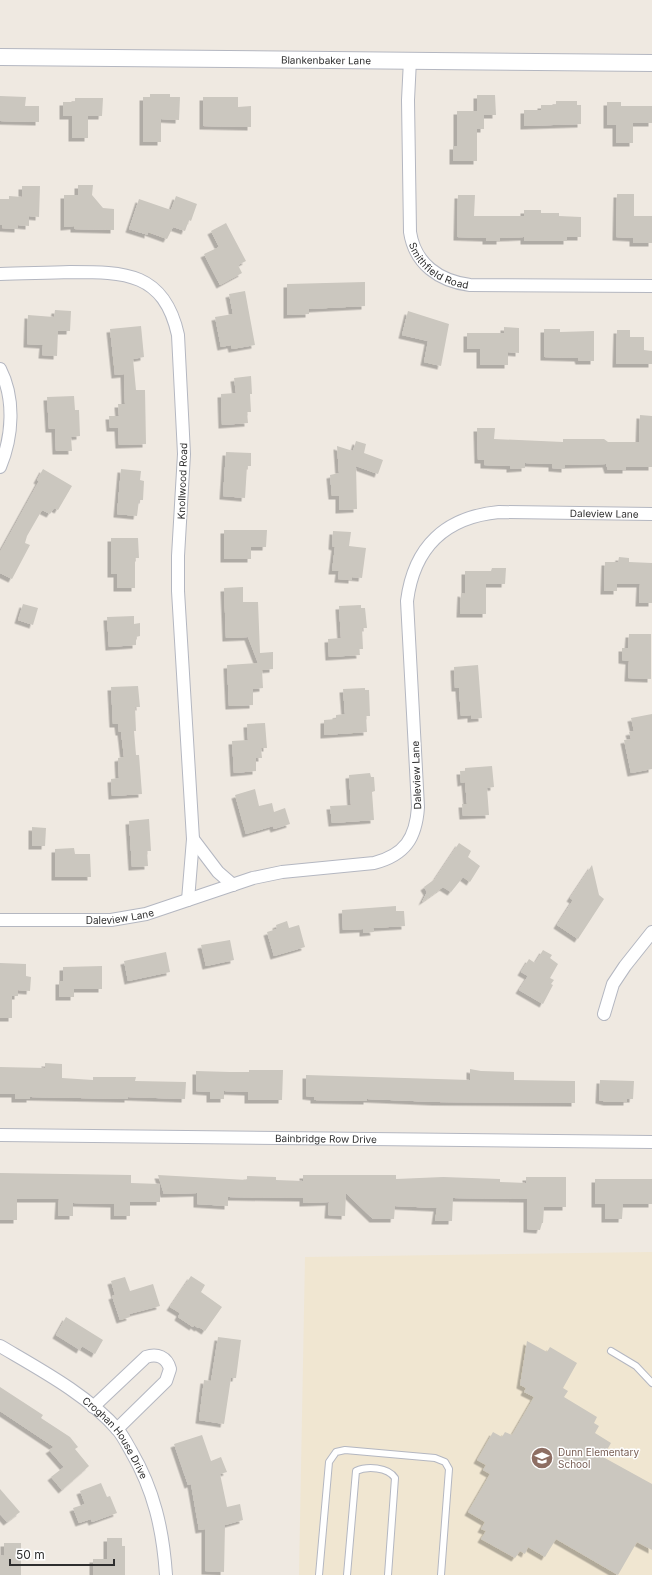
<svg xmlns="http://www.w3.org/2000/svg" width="652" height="1575" font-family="Inter,sans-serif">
	<defs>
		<filter id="shadow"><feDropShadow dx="-3.5" dy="3.5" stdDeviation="0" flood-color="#0004"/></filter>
	</defs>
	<rect width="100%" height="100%" fill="#efe9e1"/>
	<polygon fill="#f0e6d1" points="652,1252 652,1575 299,1575 305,1257"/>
	<g fill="#cbc7bf" filter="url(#shadow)">
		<polygon points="150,94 170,94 170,97 180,97 179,120 161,119 161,142 143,142 143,97 150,97"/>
		<polygon points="477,95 495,95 496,115 484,115 484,129 477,129 477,161 453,161 453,146 457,146 457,111 477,111"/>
		<polygon points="0,96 26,97 25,106 39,106 39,122 0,121"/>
		<polygon points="203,97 238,97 238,107 251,106 251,127 203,126"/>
		<polygon points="75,98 103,98 102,116 88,116 88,138 72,138 72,116 63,116 63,102 75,102"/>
		<polygon points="556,101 577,101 577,105 581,105 581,124 524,126 524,110 541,110 541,105 556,105"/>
		<polygon points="607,102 621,102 621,106 652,106 652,123 633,123 633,143 616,143 616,125 607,125"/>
		<polygon points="78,185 93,185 92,195 103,208 114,209 114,230 74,229 74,226 64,227 64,195 78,195"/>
		<polygon points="22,186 40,186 39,217 29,216 29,226 18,225 18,229 2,228 2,225 0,225 0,199 9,199 9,196 22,197"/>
		<polygon points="617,194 634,194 634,216 652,216 652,243 633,243 633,238 616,237"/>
		<polygon points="458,195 475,195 474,216 524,216 524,210 541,210 541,213 559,213 559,216 581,217 581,237 567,237 567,241 524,241 524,237 500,238 500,241 486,241 486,238 457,237"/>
		<polygon points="176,196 197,204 191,221 189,220 185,231 173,227 167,239 148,232 148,235 129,229 139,199 171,210"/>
		<polygon points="226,223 246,261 238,265 242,273 220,285 204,254 219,247 211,231"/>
		<polygon points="365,282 365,306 309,309 309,314 287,315 287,284"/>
		<polygon points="245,291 255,345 232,349 231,345 221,347 215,317 233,314 229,294"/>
		<polygon points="55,310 71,311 70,331 58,331 57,356 42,355 43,345 27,344 28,315 54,317"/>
		<polygon points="408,311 449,324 441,366 424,362 428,341 402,335"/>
		<polygon points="141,326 144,357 133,359 136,390 145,390 146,444 119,445 118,428 110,428 109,416 119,416 118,404 125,404 124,374 115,375 110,329"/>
		<polygon points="504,327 519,328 519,353 508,352 508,365 480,365 480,349 467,349 467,333 504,333"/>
		<polygon points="544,329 560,329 560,332 594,331 594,361 579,361 578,358 544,357"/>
		<polygon points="617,330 630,330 630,337 644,337 644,350 652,351 652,364 616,364"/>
		<polygon points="251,376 252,394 250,394 251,412 247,412 248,423 222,425 221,394 236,393 234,378"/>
		<polygon points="74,396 75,410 79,410 80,436 71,437 72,451 56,451 55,429 49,429 47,397"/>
		<polygon points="640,415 652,416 652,467 626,467 626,470 608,470 606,464 565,465 565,469 552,468 552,464 525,463 525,468 510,469 510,466 484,465 484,460 478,460 477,428 495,428 494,439 563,442 563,439 604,439 608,442 639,442"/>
		<polygon points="356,441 366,444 364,453 383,460 378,474 356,466 357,509 339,510 339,496 332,496 330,475 339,473 337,446 353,451"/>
		<polygon points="226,452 251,453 251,466 247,466 245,498 223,496"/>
		<polygon points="43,469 72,486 58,510 54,508 50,514 42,510 27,536 25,543 30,545 12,579 0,573 0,552 39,481 37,480"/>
		<polygon points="121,469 141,471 140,480 144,481 143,500 139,500 137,516 117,514"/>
		<polygon points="224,530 267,530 266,547 251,547 251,559 224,559"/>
		<polygon points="333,531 351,532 349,546 366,548 362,578 352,577 352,580 338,579 339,571 332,571 335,547 332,546"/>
		<polygon points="111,538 138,538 139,558 135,558 135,588 117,588 117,574 111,574"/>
		<polygon points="619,557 629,558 629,562 652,563 652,603 639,603 640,584 617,584 617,591 604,591 605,562 618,562"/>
		<polygon points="492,568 506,568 505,584 486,584 486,614 460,614 461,593 465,594 465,571 491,571"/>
		<polygon points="243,587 243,602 258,602 260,653 273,652 273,669 262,670 263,688 253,689 253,705 229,706 227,665 258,663 248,637 226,638 224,588"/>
		<polygon points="23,604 38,608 33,625 18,620"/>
		<polygon points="361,605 361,608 365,608 367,628 362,628 363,649 359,649 360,655 329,657 328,639 341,638 339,606"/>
		<polygon points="134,616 134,624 140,623 140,636 136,637 136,645 109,647 107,617"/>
		<polygon points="629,634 651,634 651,679 628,678 629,661 622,660 622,648 628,648"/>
		<polygon points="478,665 482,718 471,719 471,715 461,716 459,688 455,688 454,667"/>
		<polygon points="138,686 140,707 135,707 136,731 134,731 136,755 139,755 142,794 112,796 111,779 119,778 118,758 124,757 121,732 119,732 118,724 113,724 111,687"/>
		<polygon points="365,688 365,690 369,690 370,716 366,716 367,732 324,735 324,720 336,719 336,715 345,714 343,689"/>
		<polygon points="652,714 652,769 631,773 624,740 631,739 629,732 634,731 631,718"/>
		<polygon points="265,723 267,748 261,748 262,758 256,758 256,771 234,773 232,741 248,740 247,724"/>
		<polygon points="492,766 494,787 487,788 489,815 463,816 462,804 467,804 465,782 461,783 460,771 465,771 465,768"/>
		<polygon points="370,773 371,777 374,777 375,791 372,792 374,820 332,823 330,806 351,805 349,775"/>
		<polygon points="255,789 259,806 272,803 274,812 285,808 290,824 274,829 273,826 246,834 235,795"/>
		<polygon points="149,819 151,851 147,851 148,866 132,867 129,821"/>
		<polygon points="32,827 46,828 45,846 32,846"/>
		<polygon points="459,843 471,851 468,857 480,866 470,882 463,877 451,892 443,887 422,902 427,892 424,887 435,879"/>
		<polygon points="74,848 75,854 90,854 91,877 55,877 55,849"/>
		<polygon points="592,865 599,895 604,899 578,939 557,925 573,900 570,898"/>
		<polygon points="396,906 396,911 404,911 405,926 373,928 374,932 363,933 363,929 343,930 342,910"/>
		<polygon points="287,921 289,928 299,925 305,947 274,956 267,932 277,929 276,925"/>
		<polygon points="230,940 234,960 206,966 201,945"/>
		<polygon points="543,950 552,955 550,958 558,964 550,978 554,980 551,984 553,985 543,1004 519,990 528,976 521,972 529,959 535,963"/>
		<polygon points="166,952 170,972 128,981 124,961"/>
		<polygon points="0,963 26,964 26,976 31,977 30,991 18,990 18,996 12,996 12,1018 0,1018"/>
		<polygon points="102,966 102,989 74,989 74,997 59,997 59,981 63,981 63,967"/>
		<polygon points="45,1063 62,1064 62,1078 93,1080 93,1077 136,1077 135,1081 186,1082 185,1099 128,1097 128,1099 30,1097 30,1099 15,1099 15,1094 0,1094 0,1067 45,1068"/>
		<polygon points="470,1069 481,1071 514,1072 514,1080 575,1081 575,1103 436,1102 367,1099 367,1101 314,1100 314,1097 306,1096 306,1075 470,1080"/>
		<polygon points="249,1070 283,1070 282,1100 248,1100 248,1092 224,1091 224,1099 210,1099 210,1092 196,1091 196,1071 230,1072 249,1072"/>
		<polygon points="600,1080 634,1081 633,1099 627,1099 627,1102 607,1102 599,1100"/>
		<polygon points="0,1173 131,1175 131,1183 160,1184 160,1202 130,1202 130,1216 114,1216 114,1204 73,1203 73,1216 58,1216 59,1199 17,1199 17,1220 0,1220"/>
		<polygon points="158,1175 247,1180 247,1176 276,1177 276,1180 303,1181 303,1175 396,1175 396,1179 443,1177 500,1179 500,1182 526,1183 526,1177 566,1177 566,1207 544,1207 543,1223 542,1223 540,1230 527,1229 527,1199 453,1198 452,1221 435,1221 437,1208 395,1206 394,1219 373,1219 346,1193 345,1216 328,1215 329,1202 303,1203 303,1198 228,1197 228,1206 197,1204 197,1193 164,1194"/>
		<polygon points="595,1179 652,1179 652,1204 623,1204 622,1219 605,1219 605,1204 595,1204"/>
		<polygon points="191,1276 205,1285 201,1292 222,1307 205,1331 199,1327 198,1328 194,1325 193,1327 178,1317 180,1313 170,1307"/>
		<polygon points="125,1277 130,1291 153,1284 160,1306 129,1314 130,1317 120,1320 112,1296 115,1295 111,1281"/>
		<polygon points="66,1317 103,1340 95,1354 82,1346 80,1350 56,1335"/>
		<polygon points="218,1337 241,1340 236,1378 231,1378 224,1424 199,1420 204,1380 211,1381"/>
		<polygon points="527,1341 547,1352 550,1347 577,1363 563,1388 568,1391 564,1397 597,1417 594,1423 599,1426 595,1433 611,1443 603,1457 652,1484 652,1550 637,1542 618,1575 556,1539 545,1557 528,1547 525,1554 520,1551 515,1558 481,1539 486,1531 481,1529 485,1522 468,1512 490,1474 483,1470 486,1465 477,1460 493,1432 502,1437 505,1432 512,1435 534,1397 524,1392 526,1388 520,1385"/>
		<polygon points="0,1387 43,1415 41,1418 70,1437 78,1447 75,1449 89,1466 62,1490 51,1477 64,1467 49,1450 54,1447 0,1411"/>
		<polygon points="202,1435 211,1461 221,1457 227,1472 220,1474 227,1507 240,1504 243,1520 225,1525 224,1572 205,1571 205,1529 199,1530 191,1484 188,1485 174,1444"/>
		<polygon points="101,1483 107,1497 110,1496 117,1513 92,1522 91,1519 79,1523 73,1508 85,1504 80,1491"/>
		<polygon points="0,1489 20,1512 7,1522 0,1514"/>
		<polygon points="107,1538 122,1538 122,1546 125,1546 125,1575 93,1575 93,1559 107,1559"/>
		<polygon points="4,1543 21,1543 21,1575 0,1575 0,1555 4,1556"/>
	</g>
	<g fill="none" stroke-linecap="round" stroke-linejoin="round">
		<g stroke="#b4b7c1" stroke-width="8">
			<g id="lane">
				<polyline points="611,1351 636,1366 652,1383"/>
				<polyline points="319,1575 329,1462 336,1452 345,1450 435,1458 445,1462 449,1469 441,1575"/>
				<path d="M347,1575L356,1471C367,1466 388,1467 395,1478L388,1575"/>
			</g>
		</g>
		<g stroke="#b4b7c1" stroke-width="14">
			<g id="street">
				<path id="s1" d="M410,60L408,100L410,232C415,264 439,281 470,285L652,286"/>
				<path d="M0,274C23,273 47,273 70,272C125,272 164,272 178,335L184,454L178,556V591L193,839L188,900"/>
				<path d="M0,369C15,398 13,436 0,467"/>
				<polyline points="193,839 218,872 233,885"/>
				<path id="s2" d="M0,920H111L146,914L253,878L282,872L374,863C405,855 416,838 418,807L407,601C414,546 446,517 499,512L652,514"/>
				<polyline points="604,1014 613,984 625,966 652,932"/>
				<path id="s3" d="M0,1135L652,1142"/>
				<path id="s4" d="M0,1346C39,1369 88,1395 118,1430C123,1436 127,1444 131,1451C154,1490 163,1530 166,1575"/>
				<path d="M93,1407L146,1357C157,1353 167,1357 170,1369L166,1381L117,1429"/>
			</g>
		</g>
		<g stroke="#b4b7c1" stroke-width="18">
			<g id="secondary">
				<path id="s5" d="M0,57L652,63"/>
			</g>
		</g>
		<use href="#lane" stroke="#fff" stroke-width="6"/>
		<use href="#street" stroke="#fff" stroke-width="12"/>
		<use href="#secondary" stroke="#fff" stroke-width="16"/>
	</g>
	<defs>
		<g id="school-disc" transform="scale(1.15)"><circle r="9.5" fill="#8d6e63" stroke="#fff"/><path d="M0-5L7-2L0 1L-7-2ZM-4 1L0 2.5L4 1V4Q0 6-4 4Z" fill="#fff"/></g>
	</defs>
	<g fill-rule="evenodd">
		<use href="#school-disc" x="542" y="1458"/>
	</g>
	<g text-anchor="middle" stroke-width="3" stroke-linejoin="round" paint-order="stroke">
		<g font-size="10" fill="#2e2e2e" stroke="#fff">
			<text dy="4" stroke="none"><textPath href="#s5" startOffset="326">Blankenbaker Lane</textPath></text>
			<text dy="4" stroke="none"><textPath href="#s1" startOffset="220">Smithfield Road</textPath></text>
			<text transform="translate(182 481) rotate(-88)" y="4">Knollwood Road</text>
			<text dy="4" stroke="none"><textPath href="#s2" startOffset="911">Daleview Lane</textPath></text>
			<text transform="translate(416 775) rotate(-92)" y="4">Daleview Lane</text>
			<text dy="4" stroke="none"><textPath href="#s2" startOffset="120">Daleview Lane</textPath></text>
			<text dy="4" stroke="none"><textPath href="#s3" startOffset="326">Bainbridge Row Drive</textPath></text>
			<text dy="4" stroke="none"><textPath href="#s4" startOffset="150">Croghan House Drive</textPath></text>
		</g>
		<g font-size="10" fill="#785e54" stroke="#fff" text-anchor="start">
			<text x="558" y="1456">Dunn Elementary<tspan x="558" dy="12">School</tspan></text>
		</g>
	</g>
	<path d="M10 1559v6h104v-6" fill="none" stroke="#2e2e2e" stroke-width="2"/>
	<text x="16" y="1559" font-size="12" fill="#2e2e2e" stroke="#ffffff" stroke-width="3" paint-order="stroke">50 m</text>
</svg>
